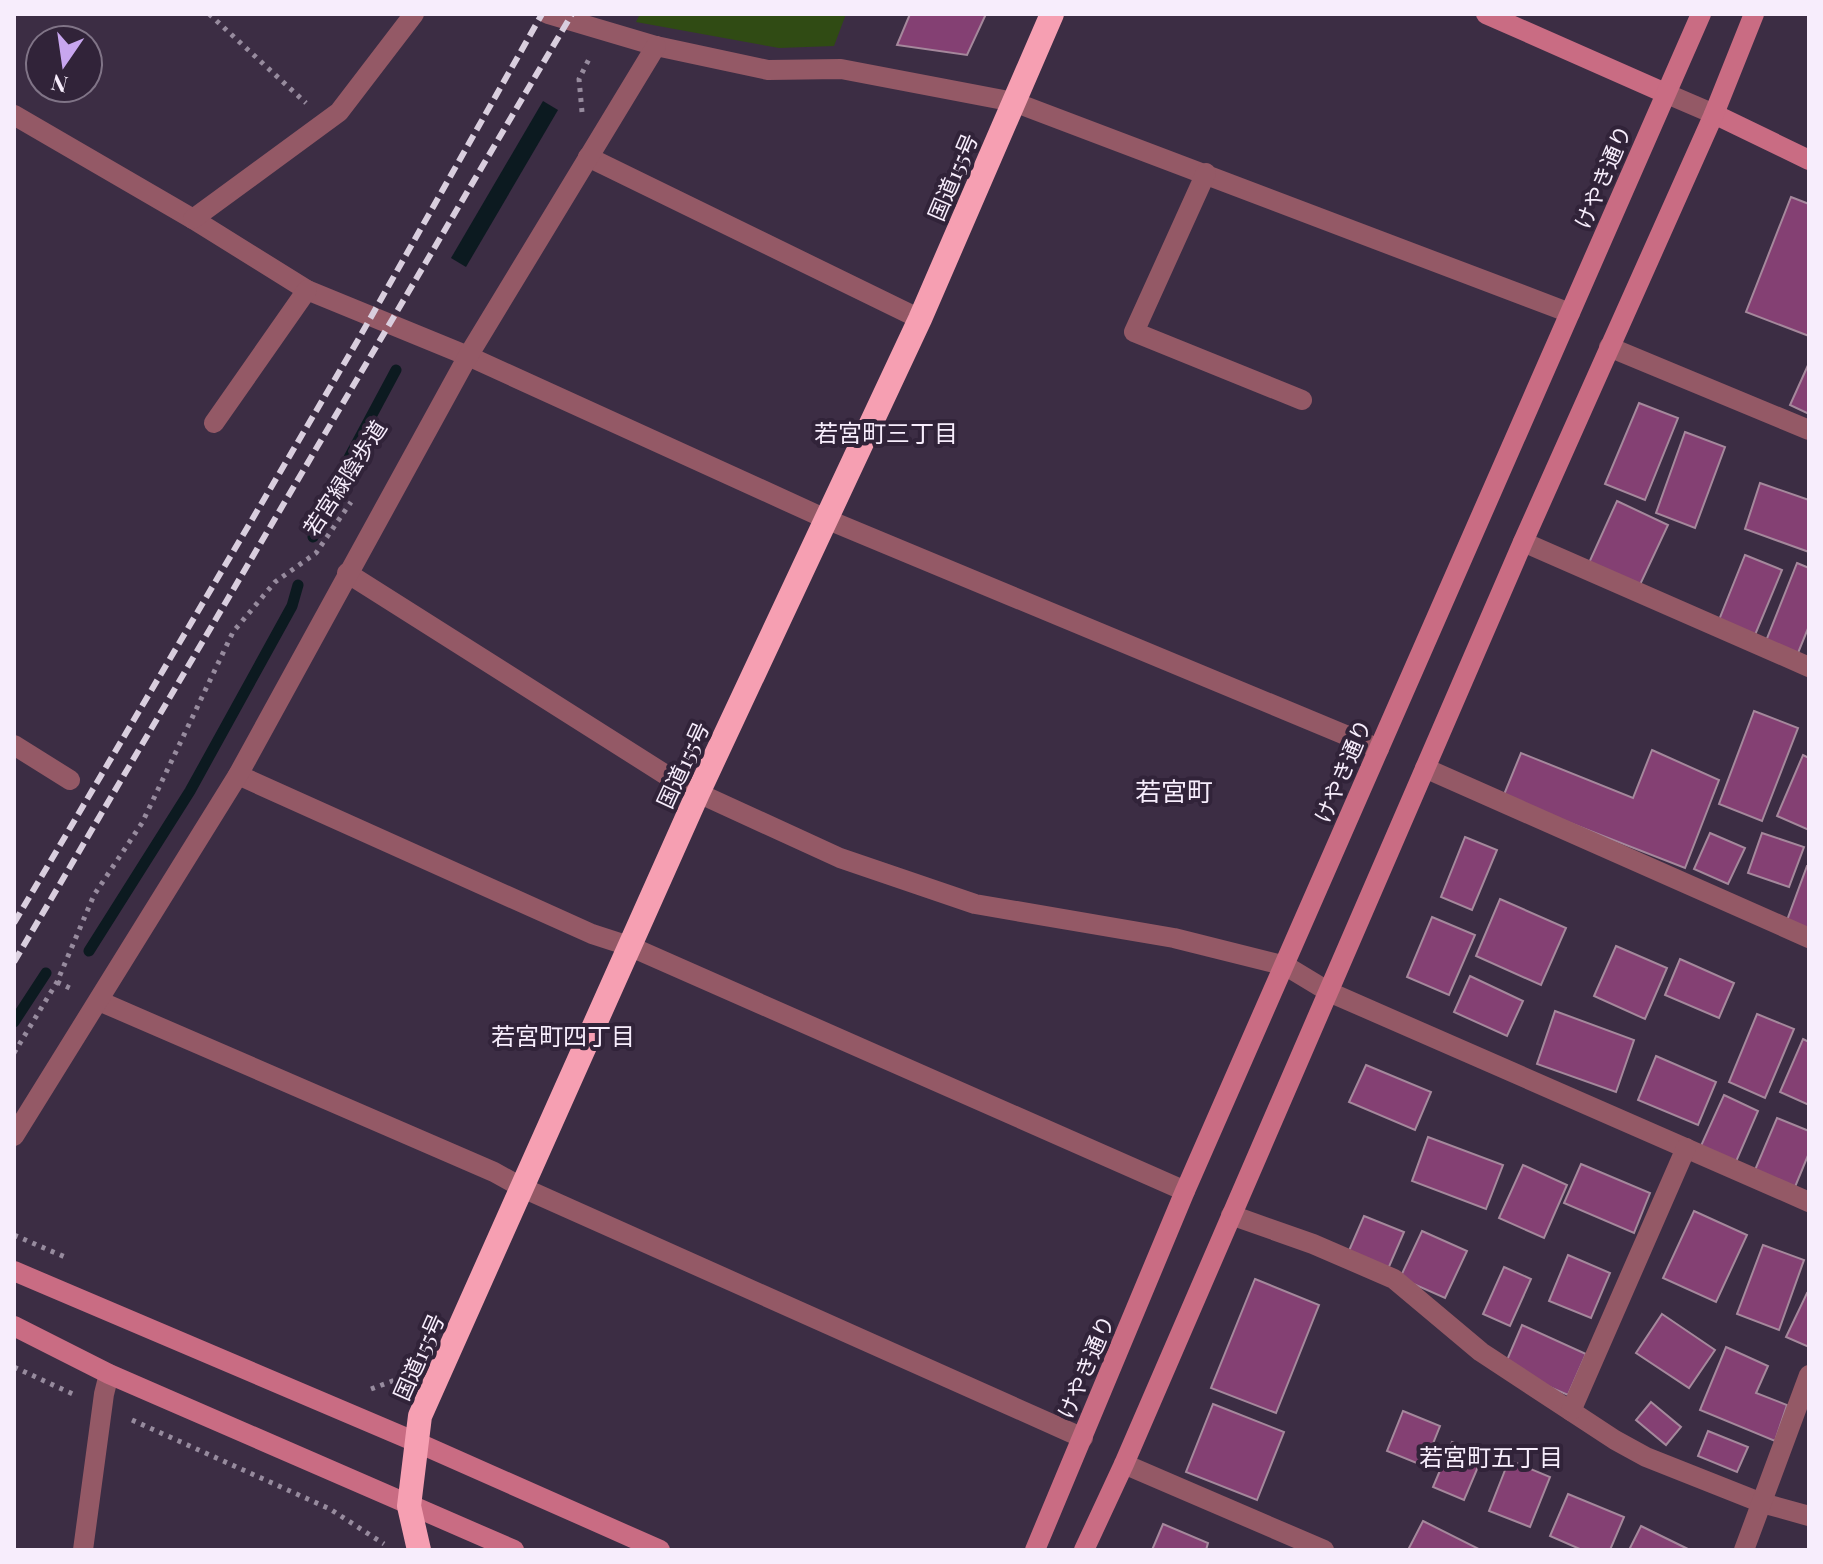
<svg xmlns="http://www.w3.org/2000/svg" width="1823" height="1564" font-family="'Playfair Display','Noto Sans JP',serif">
	<rect width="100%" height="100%" fill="#3c2d44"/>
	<polygon fill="#304b14" points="640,14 846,14 834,46 779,48 636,22"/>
	<polygon fill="#0c1a20" points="543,101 558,110 466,267 451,258"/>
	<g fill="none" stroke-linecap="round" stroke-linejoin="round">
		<g stroke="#0c1a20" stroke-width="11">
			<polyline points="313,537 322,508 396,370"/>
			<polyline points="89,951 190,791 292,606 298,585"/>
			<polyline points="14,1022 46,973"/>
		</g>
	</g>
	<g fill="#844073" stroke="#a5889c" stroke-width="2">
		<polygon points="910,14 986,14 967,55 897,45"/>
		<polygon points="1791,197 1809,204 1809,336 1746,312"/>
		<polygon points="1809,363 1809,414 1790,405"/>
		<polygon points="1639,403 1678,418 1645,500 1605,484"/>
		<polygon points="1685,432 1725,447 1695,528 1656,513"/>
		<polygon points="1760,483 1809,500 1809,552 1745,529"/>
		<polygon points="1617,501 1668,525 1638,589 1588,565"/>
		<polygon points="1745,555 1782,570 1755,635 1719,620"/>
		<polygon points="1797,563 1809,568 1809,626 1798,653 1766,641"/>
		<polygon points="1754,711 1798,728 1762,821 1719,804"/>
		<polygon points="1652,750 1719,780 1685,868 1503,797 1521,753 1633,798"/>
		<polygon points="1803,755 1809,758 1809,830 1777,816"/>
		<polygon points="1710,833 1745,848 1728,884 1694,869"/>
		<polygon points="1762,833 1804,847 1789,887 1748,873"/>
		<polygon points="1465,837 1497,850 1472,910 1441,897"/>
		<polygon points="1807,866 1809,866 1809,932 1786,923"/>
		<polygon points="1500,899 1566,928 1541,985 1476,956"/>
		<polygon points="1432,917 1475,935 1449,995 1407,977"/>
		<polygon points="1616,946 1667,968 1645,1019 1594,996"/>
		<polygon points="1680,959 1734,983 1719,1018 1665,995"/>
		<polygon points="1470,976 1523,1001 1507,1036 1454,1012"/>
		<polygon points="1555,1011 1634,1040 1616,1092 1537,1064"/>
		<polygon points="1757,1014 1794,1029 1765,1098 1729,1082"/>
		<polygon points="1803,1039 1809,1042 1809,1105 1780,1092"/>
		<polygon points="1656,1056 1716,1082 1698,1125 1638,1100"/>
		<polygon points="1366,1065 1431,1092 1415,1130 1349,1102"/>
		<polygon points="1724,1095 1758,1111 1735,1164 1700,1148"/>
		<polygon points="1777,1118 1809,1131 1809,1153 1795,1187 1755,1170"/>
		<polygon points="1428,1137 1503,1165 1486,1209 1412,1181"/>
		<polygon points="1581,1164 1650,1193 1634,1233 1564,1203"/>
		<polygon points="1523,1165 1567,1185 1544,1238 1499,1218"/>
		<polygon points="1694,1211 1747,1235 1716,1302 1663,1278"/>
		<polygon points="1364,1216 1404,1232 1388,1269 1348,1253"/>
		<polygon points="1422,1231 1467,1251 1445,1298 1400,1278"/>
		<polygon points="1763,1245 1804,1260 1779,1330 1737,1314"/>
		<polygon points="1568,1255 1610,1273 1591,1318 1549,1301"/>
		<polygon points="1504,1267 1531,1279 1510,1326 1483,1314"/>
		<polygon points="1255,1279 1319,1305 1276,1413 1211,1388"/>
		<polygon points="1807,1293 1809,1294 1809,1347 1786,1337"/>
		<polygon points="1662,1314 1715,1350 1689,1388 1636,1353"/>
		<polygon points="1522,1325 1586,1354 1568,1395 1504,1367"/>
		<polygon points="1726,1347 1768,1366 1756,1393 1787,1405 1775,1441 1700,1410"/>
		<polygon points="1651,1402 1681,1427 1666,1445 1636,1420"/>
		<polygon points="1213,1404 1284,1432 1257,1500 1186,1472"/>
		<polygon points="1403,1411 1440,1426 1424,1466 1387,1451"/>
		<polygon points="1708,1431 1748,1447 1737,1472 1698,1456"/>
		<polygon points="1452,1442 1483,1455 1464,1500 1433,1487"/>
		<polygon points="1509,1460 1550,1477 1530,1527 1489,1511"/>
		<polygon points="1568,1494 1624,1517 1610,1550 1582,1550 1550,1536"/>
		<polygon points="1423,1521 1479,1549 1479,1550 1408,1550"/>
		<polygon points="1163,1524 1208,1543 1206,1550 1152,1550"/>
		<polygon points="1641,1526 1690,1550 1629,1550"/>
	</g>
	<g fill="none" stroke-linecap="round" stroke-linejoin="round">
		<g stroke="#978b9e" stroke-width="5" stroke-dasharray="4 6" stroke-linecap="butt">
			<polyline points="209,14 306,103"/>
			<polyline points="582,112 579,79 590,57"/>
			<polyline points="57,982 74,990"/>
			<polyline points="14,1053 57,982 94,895 142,823 233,632 275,582 316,553 351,502"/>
			<polyline points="14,1235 65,1257"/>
			<polyline points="14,1367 75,1395"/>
			<polyline points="371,1389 403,1377"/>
			<polyline points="132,1420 330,1509 384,1544"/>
		</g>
		<g stroke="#945966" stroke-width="20">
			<polyline points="548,14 656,46 768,70 841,69 1014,102 1570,313"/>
			<polyline points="1665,93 1714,114"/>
			<polyline points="14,115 193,219 307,290 468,356 826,519 1379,749"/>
			<polyline points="588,157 920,319"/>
			<polyline points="1206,173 1134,332 1302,400"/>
			<polyline points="193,219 339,112 414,14"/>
			<polyline points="1609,347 1809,430"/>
			<polyline points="214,423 307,290"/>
			<polyline points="1523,542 1809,667"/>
			<polyline points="347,573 685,787 840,858 975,904 1174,938 1286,966 1329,992 1809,1202"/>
			<polyline points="14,745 70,780"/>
			<polyline points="1425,768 1809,938"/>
			<polyline points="238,775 592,934 629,946 1185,1191"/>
			<polyline points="99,1001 494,1172 523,1188 1083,1438"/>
			<polyline points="14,1136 238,775 468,356 656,46"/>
			<polyline points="1231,1215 1313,1244 1394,1279 1481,1352 1615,1440 1646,1457 1762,1503 1809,1516"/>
			<polyline points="1571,1411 1686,1148"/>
			<polyline points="1124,1464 1324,1550"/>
			<polyline points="83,1550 104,1394 109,1374"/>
			<polyline points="1744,1550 1809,1375"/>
		</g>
		<g stroke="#c96c83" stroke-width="20">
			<polyline points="1486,14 1665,93"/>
			<polyline points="1714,114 1809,160"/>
			<polyline points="14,1271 416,1442 660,1550"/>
			<polyline points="14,1326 109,1374 514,1550"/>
			<polyline points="1035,1550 1185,1191 1701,14"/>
			<polyline points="1084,1550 1124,1464 1523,542 1714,114 1754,14"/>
		</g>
		<polyline stroke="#f69fb2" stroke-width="24" points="419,1550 409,1506 420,1416 698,793 920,319 1052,14"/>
		<g stroke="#d9cede" stroke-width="6" stroke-dasharray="12 6" stroke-linecap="butt">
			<polyline points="14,923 358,340 542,14"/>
			<polyline points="14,962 572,14"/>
		</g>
	</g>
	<g text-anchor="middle" stroke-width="8" stroke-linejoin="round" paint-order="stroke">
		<g font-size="22" fill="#f7edfc" stroke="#312339">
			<text transform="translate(953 177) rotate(-67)" y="8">国道155号</text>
			<text transform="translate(1603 177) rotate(-67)" y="8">けやき通り</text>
			<text transform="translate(345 478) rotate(-57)" y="8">若宮緑陰歩道</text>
			<text transform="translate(683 765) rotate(-65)" y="8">国道155号</text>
			<text transform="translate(1343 771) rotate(-67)" y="8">けやき通り</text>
			<text transform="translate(419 1357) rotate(-66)" y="8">国道155号</text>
			<text transform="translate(1086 1367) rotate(-67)" y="8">けやき通り</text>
		</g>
		<g font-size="24" fill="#f7edfc" stroke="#312339">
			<text x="886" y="442">若宮町三丁目</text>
			<text x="563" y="1045">若宮町四丁目</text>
			<text x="1491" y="1466">若宮町五丁目</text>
		</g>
		<g font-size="26" fill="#f7edfc" stroke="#312339">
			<text x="1174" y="801">若宮町</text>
		</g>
	</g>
	<rect width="1823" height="1564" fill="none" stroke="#f7edfc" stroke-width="32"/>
	<g transform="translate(64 64) rotate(193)"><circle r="38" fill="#312339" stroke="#807487" stroke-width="2"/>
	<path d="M0-6L14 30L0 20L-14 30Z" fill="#c8a6ef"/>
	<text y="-12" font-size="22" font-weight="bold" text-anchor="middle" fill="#f7edfc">N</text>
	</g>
</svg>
